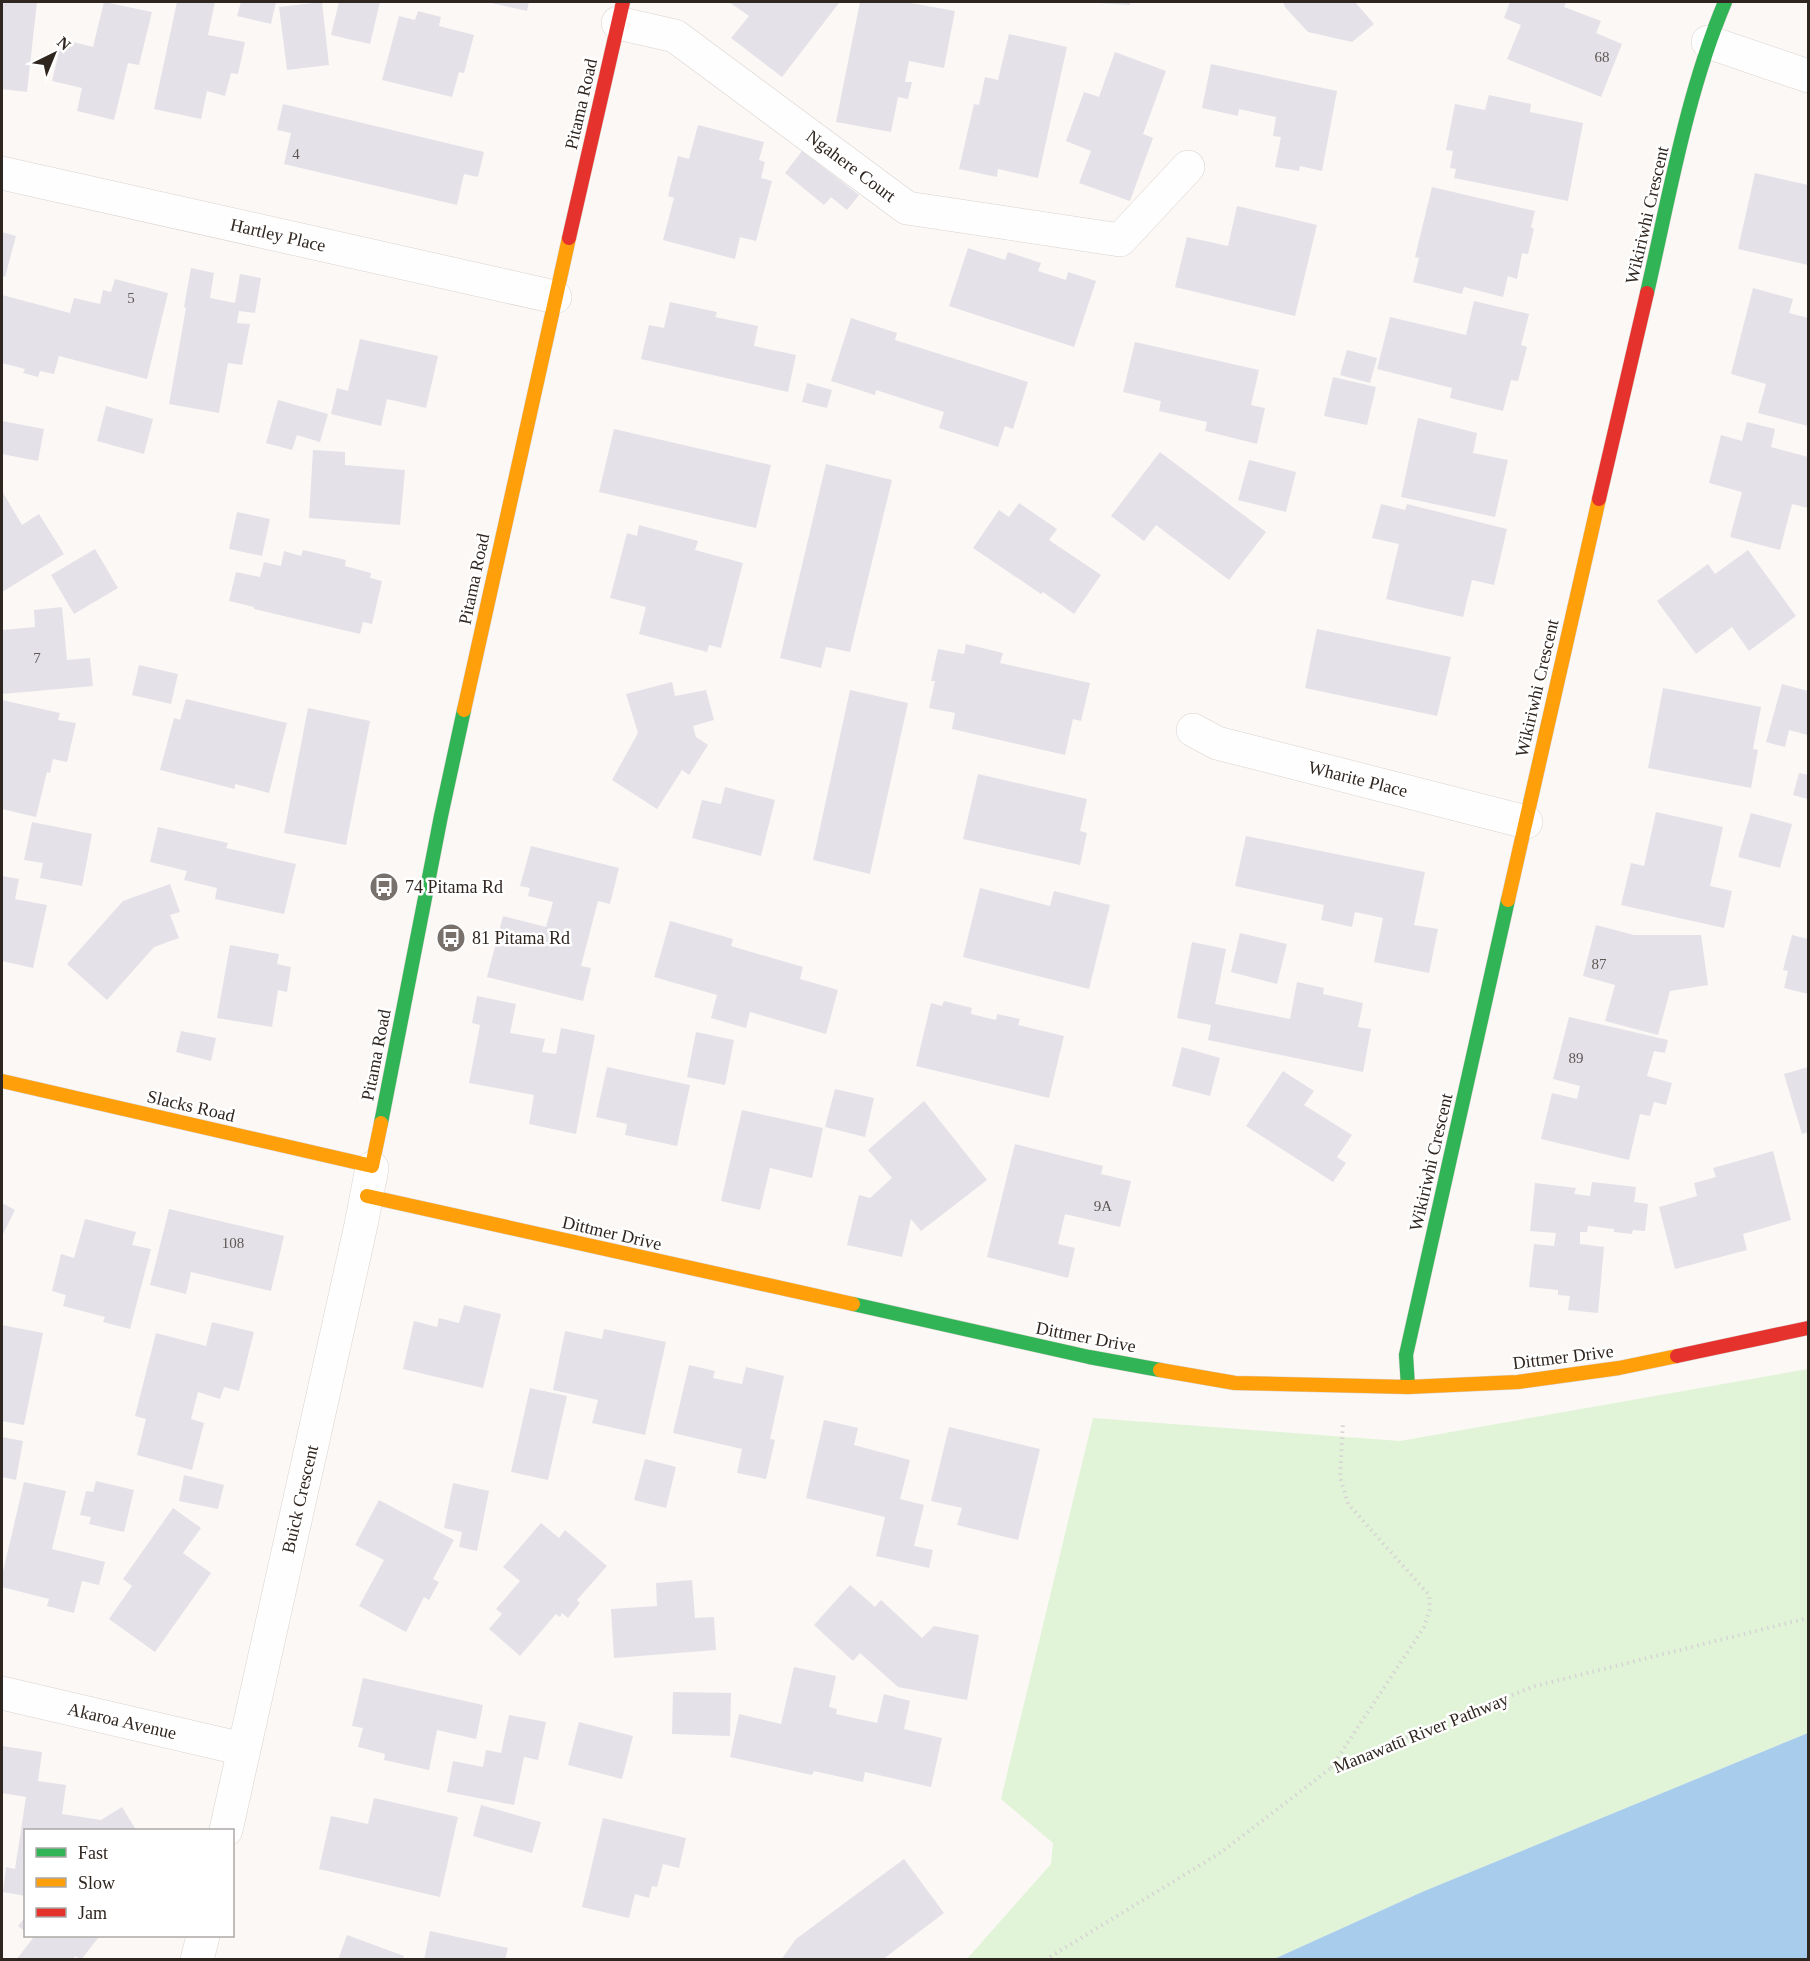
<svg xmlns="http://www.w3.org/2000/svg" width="1810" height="1961" font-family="Georgia,serif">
	<rect width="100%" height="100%" fill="#fbf8f6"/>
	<polygon fill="#e1f4d7" points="1808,1369 1808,1733 1422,1892 1274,1959 966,1960 1051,1864 1053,1843 1001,1799 1093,1418 1400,1441"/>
	<polygon fill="#a8cdec" points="1808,1733 1808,1959 1274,1959 1422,1892"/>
	<g fill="#e4e2e8">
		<polygon points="2,2 37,2 27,92 2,89"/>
		<polygon points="104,2 152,12 139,65 128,63 114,120 77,111 82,88 52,81 62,39 93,47"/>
		<polygon points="177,2 215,2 208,35 245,42 238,74 231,73 225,96 207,91 201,119 154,109"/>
		<polygon points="241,2 276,2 271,24 237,16"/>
		<polygon points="322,2 329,65 287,70 279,7"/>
		<polygon points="339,2 380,2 370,44 331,35"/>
		<polygon points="487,2 529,2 527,11"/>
		<polygon points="729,2 837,2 839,3 782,77 731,38 749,16"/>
		<polygon points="860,2 905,2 955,11 944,68 909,61 905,82 912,82 908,99 898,97 891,132 836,122"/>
		<polygon points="1100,2 1130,2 1130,5 1100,3"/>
		<polygon points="1283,2 1355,2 1374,24 1352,42 1308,32 1285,7"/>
		<polygon points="1510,2 1566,2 1564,7 1601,21 1596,33 1622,44 1601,97 1507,59 1521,25 1504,18"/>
		<polygon points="418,11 441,17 439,26 474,35 464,73 459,72 452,97 382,80 399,16 415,20"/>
		<polygon points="1009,34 1067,47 1038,178 998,169 997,177 959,169 974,104 979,105 985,77 998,80"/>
		<polygon points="1115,52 1166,71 1143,134 1153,138 1130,201 1079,183 1091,151 1066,141 1084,92 1099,97"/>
		<polygon points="1211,64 1337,91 1322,171 1300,166 1299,171 1275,167 1281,137 1273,136 1276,117 1239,109 1238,116 1202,108"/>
		<polygon points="1489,95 1531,104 1530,112 1583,123 1568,201 1454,178 1456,169 1450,168 1453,151 1446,150 1455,104 1485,110"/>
		<polygon points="283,104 484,152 478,177 464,174 457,205 284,164 291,133 277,130"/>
		<polygon points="698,125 764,142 759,160 765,162 761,178 772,181 756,241 740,237 735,259 663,240 674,198 668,196 678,156 689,159"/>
		<polygon points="802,151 859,195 847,210 831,197 824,205 785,173"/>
		<polygon points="1755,173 1808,185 1808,265 1738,249"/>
		<polygon points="1432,187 1535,211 1531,227 1534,229 1528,254 1522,253 1517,279 1508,276 1503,297 1464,287 1462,294 1413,282 1419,258 1415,257"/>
		<polygon points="1237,206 1317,225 1295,316 1175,287 1187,237 1228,246"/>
		<polygon points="2,232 16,236 5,277 2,276"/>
		<polygon points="968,248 1005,260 1008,252 1041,263 1038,271 1066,280 1068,272 1096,281 1074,347 949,306"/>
		<polygon points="191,268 214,273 210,298 235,303 240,274 261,278 255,313 239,311 237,323 250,324 242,365 228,363 219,413 169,404 186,308 184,307"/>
		<polygon points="115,279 168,293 147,379 59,356 54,374 40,371 38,377 23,373 25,369 2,363 2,295 70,313 74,298 100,304 103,290 111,292"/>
		<polygon points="1753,288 1793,299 1789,313 1808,318 1808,426 1758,413 1766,384 1731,374"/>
		<polygon points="1474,301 1529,314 1521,345 1527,347 1518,381 1511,380 1503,411 1450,398 1452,388 1377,369 1390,317 1466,335"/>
		<polygon points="670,302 717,312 715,317 758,326 754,346 796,355 788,392 641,359 649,325 664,328"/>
		<polygon points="851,318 897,333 895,340 1028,382 1013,429 1005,426 998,447 939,428 944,412 876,390 875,395 831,381"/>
		<polygon points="360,339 438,356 426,408 387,399 381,426 331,414 337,388 348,391"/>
		<polygon points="1135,342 1259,370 1251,405 1265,408 1257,444 1205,431 1207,422 1159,411 1161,401 1123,392"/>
		<polygon points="1347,350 1377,358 1370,383 1340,375"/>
		<polygon points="1333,377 1376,387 1367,425 1324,416"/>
		<polygon points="807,383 832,390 827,408 802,402"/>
		<polygon points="278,400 328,414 320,442 297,435 292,450 266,443"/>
		<polygon points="106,406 153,419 144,454 97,441"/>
		<polygon points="1418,418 1477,433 1473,453 1508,460 1495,517 1401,497"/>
		<polygon points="2,421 44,429 38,461 2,454"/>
		<polygon points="1747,422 1775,429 1771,447 1808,457 1808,508 1792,504 1780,550 1730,537 1742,492 1709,483 1721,435 1742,441"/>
		<polygon points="614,429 771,465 756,528 599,492"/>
		<polygon points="313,450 345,452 345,465 405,470 400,525 309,518"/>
		<polygon points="1160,452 1266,532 1229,580 1156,525 1144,541 1111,516"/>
		<polygon points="1249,460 1296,472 1286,512 1238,500"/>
		<polygon points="826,464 892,480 850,652 826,647 821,668 780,658"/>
		<polygon points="2,491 22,525 39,514 64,554 2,592"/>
		<polygon points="1019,503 1057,529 1049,540 1101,575 1074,614 1043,592 1041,594 973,548 999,510 1009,517"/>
		<polygon points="1381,504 1405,510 1407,504 1507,529 1494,585 1472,580 1463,617 1386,599 1399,544 1372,538"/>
		<polygon points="237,512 270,519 262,556 229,549"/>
		<polygon points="639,525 698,541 695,550 743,563 721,648 709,645 707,652 639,634 646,607 610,598 627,533 637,536"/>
		<polygon points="95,549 118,588 74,614 51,575"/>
		<polygon points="303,550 346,560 345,566 371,573 370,578 382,581 372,624 363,622 360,634 254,609 254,607 229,601 236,572 260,577 264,562 281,566 284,551 301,556"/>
		<polygon points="1748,550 1796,616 1749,651 1732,627 1696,654 1657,601 1708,564 1715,574"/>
		<polygon points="62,607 67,660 90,658 93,686 2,694 2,630 35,627 34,610"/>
		<polygon points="1317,629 1451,657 1437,716 1305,688"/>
		<polygon points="966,644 1003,653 1000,663 1090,683 1081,721 1073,719 1065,755 952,729 955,713 929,708 935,681 931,681 938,649 964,654"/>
		<polygon points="139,665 178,674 171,704 132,695"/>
		<polygon points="672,682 675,696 706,690 714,720 693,726 696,737 708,745 689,775 682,770 657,809 612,780 638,733 626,694"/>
		<polygon points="1782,684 1808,691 1808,735 1789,730 1785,747 1766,742"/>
		<polygon points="1663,688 1761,707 1753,749 1758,750 1751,788 1648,768"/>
		<polygon points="850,690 908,703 870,874 813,860"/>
		<polygon points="186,699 287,723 269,793 235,784 235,789 160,770 174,718 180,720"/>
		<polygon points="2,700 60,713 58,720 76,723 67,762 53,759 50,773 47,772 36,817 2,809"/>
		<polygon points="308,708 370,721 346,845 284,833"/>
		<polygon points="1799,773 1808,775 1808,799 1793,795"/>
		<polygon points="978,774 1087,799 1080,831 1087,833 1080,865 963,839"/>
		<polygon points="725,787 775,800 761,856 692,838 702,800 721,804"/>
		<polygon points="1656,812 1723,827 1710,886 1732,891 1724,928 1621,905 1631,863 1644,866"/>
		<polygon points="1751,813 1792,824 1780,868 1738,857"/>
		<polygon points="32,822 92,834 82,886 40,878 43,863 24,860"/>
		<polygon points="158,827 228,843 226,848 296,864 284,914 215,899 217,888 184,880 187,871 150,862"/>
		<polygon points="1246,836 1425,872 1414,925 1438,929 1429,973 1374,962 1383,918 1355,912 1352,927 1321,920 1324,905 1235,886"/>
		<polygon points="531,846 619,868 610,904 598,901 581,966 591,968 583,1001 487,977 503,916 546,927 553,902 528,896 530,888 520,886"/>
		<polygon points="2,876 19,879 15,899 47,905 33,968 2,961"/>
		<polygon points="170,884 180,912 170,915 179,938 154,947 107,1000 67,964 123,901"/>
		<polygon points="980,888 1050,906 1054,891 1110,905 1089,989 963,957"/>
		<polygon points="670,921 733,939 731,946 803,967 800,979 838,990 826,1034 750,1012 746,1028 711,1018 717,995 654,977"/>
		<polygon points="1596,925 1634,935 1701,935 1708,985 1670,991 1658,1035 1605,1021 1615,985 1583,976"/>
		<polygon points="1240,933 1287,944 1277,984 1231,972"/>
		<polygon points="1792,935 1808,939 1808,994 1784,988 1788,971 1783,970"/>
		<polygon points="1192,942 1226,949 1215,1004 1290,1019 1297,982 1324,988 1323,994 1363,1003 1358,1027 1371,1029 1363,1072 1208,1040 1211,1025 1177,1018"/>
		<polygon points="230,945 279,954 277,964 291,967 287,992 278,990 272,1027 217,1018"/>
		<polygon points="477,996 516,1004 510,1033 545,1039 542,1052 556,1054 561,1028 595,1035 576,1134 529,1124 534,1095 469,1083 480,1025 472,1023"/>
		<polygon points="944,1001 972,1008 971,1014 996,1020 997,1014 1020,1019 1018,1025 1064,1036 1049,1098 916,1066 931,1003 942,1006"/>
		<polygon points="1569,1017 1668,1040 1665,1053 1654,1051 1647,1076 1672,1083 1666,1105 1654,1102 1650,1116 1640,1114 1629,1160 1541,1139 1552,1093 1577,1099 1580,1086 1553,1079"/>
		<polygon points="181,1031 216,1038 211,1061 176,1052"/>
		<polygon points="696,1032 734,1040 725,1085 687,1077"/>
		<polygon points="1182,1047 1220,1058 1210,1096 1172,1086"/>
		<polygon points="607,1067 690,1085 677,1146 625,1135 627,1124 596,1117"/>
		<polygon points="1808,1067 1808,1132 1802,1134 1784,1074"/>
		<polygon points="1283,1071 1314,1091 1304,1105 1352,1135 1337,1157 1346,1163 1333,1182 1246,1126"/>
		<polygon points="835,1089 874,1098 865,1137 825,1127"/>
		<polygon points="924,1101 987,1180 921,1231 911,1219 902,1257 847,1245 859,1195 870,1198 892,1178 868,1150"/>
		<polygon points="742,1110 823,1128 812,1178 770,1168 760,1210 721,1201"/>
		<polygon points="1015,1144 1103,1166 1101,1174 1131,1181 1120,1227 1065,1214 1058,1244 1075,1248 1068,1278 987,1257"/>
		<polygon points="1773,1151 1791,1220 1743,1234 1747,1250 1675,1269 1659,1207 1697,1196 1694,1183 1716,1177 1713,1168"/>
		<polygon points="1592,1182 1636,1187 1634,1202 1648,1204 1645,1231 1633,1230 1632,1234 1614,1232 1614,1229 1588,1226 1587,1232 1580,1232 1580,1244 1604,1247 1598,1313 1568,1310 1570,1296 1558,1295 1558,1290 1529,1287 1534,1244 1554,1246 1556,1233 1530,1231 1535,1183 1576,1188 1574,1194 1590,1196"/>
		<polygon points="2,1203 15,1210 2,1236"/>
		<polygon points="169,1209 284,1236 271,1291 191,1272 186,1294 150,1285"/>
		<polygon points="85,1219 136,1232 132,1245 151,1249 130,1329 103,1322 105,1317 63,1306 66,1295 52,1291 61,1254 74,1258"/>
		<polygon points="464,1305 501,1314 483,1388 403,1369 414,1321 437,1327 439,1318 459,1323"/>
		<polygon points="212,1322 254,1332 239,1391 224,1387 220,1399 198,1392 191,1419 204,1423 192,1470 137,1455 146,1419 135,1416 156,1333 206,1346"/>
		<polygon points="2,1325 43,1333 24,1425 2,1421"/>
		<polygon points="604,1329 666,1342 645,1435 592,1423 598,1400 553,1390 565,1331 602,1339"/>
		<polygon points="689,1365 715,1371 713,1378 742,1384 746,1367 784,1376 770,1439 775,1440 766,1479 737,1473 742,1449 673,1433"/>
		<polygon points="530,1388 567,1396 548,1480 511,1472"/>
		<polygon points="824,1420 858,1428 854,1445 910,1460 900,1499 924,1505 914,1546 933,1550 929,1568 876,1556 885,1517 806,1498"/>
		<polygon points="949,1427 1040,1449 1018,1540 957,1525 962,1508 931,1501"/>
		<polygon points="2,1437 23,1441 16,1480 2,1477"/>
		<polygon points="645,1459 676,1467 666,1508 634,1500"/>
		<polygon points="184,1475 224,1485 218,1509 179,1501"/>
		<polygon points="96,1481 134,1490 124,1532 89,1524 91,1517 80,1515 86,1491 93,1492"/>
		<polygon points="24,1482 66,1491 52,1549 105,1562 99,1585 82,1581 74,1613 47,1606 49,1599 2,1587 2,1576"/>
		<polygon points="453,1483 489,1491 477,1551 459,1547 462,1532 444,1528"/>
		<polygon points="379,1500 454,1540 433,1579 439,1582 429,1600 424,1597 406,1632 359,1606 384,1560 355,1545"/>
		<polygon points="173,1508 201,1528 183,1553 211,1573 155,1652 109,1619 132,1586 123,1579"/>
		<polygon points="541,1523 559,1538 565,1530 607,1566 577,1600 580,1603 568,1618 562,1613 560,1617 556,1614 520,1656 489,1629 502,1614 496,1609 520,1581 503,1567"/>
		<polygon points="692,1580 695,1618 714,1617 716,1650 614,1658 611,1609 657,1606 656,1583"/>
		<polygon points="850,1585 875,1607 881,1600 922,1638 934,1626 979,1635 967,1700 898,1687 860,1653 853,1661 814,1625"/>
		<polygon points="794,1667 836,1676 829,1707 837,1709 836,1714 877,1723 884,1694 910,1701 904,1729 942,1738 931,1787 865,1772 863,1782 814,1771 812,1775 730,1757 739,1714 781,1724"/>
		<polygon points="363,1678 483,1705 476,1739 437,1730 429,1770 384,1760 385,1754 358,1747 363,1728 352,1726"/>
		<polygon points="673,1692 731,1693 730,1736 672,1734"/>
		<polygon points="509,1715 546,1722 538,1760 524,1757 514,1805 447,1792 453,1761 483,1767 486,1750 501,1753"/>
		<polygon points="579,1722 633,1736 622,1779 568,1765"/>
		<polygon points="2,1746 42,1752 38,1781 66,1785 62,1814 101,1820 122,1807 136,1830 26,1830 26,1896 3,1892 6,1867 15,1869 26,1797 2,1793"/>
		<polygon points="374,1798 458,1817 440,1897 319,1869 331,1816 368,1824"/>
		<polygon points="481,1805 541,1822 532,1853 473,1836"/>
		<polygon points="603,1818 686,1838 679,1868 663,1864 657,1887 652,1886 649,1898 635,1894 629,1918 582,1907"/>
		<polygon points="904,1859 944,1913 882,1960 781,1960 796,1939"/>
		<polygon points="26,1916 26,1932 18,1926"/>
		<polygon points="430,1931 508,1948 505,1960 424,1960"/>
		<polygon points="347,1935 404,1956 403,1960 338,1960"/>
		<polygon points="30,1936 94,1936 98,1938 81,1960 75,1956 73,1960 16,1960 33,1938"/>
	</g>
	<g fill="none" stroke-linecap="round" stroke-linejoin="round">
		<g stroke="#dad3cf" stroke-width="34">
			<g id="street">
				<polyline points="618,23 675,36 907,208 1120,240 1188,167"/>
				<polyline points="1708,42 1808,76"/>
				<polyline points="2,173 555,297"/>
				<polyline points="1193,730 1217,743 1526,822"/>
				<polyline points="2,1693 243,1749"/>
				<polyline points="226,1830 361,1225 372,1168"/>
				<polyline points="197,1960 203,1936"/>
			</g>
		</g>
		<g stroke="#dad3cf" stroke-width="15">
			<g id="fast">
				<path d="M1647,293C1669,197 1687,92 1725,2"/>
				<polyline points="381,1123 441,816 464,710"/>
				<polyline points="853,1304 1089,1357 1160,1370"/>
				<polyline points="1408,1387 1406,1355 1508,900"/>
			</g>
		</g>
		<g stroke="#dad3cf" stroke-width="15">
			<g id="slow">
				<polyline points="464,710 569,238"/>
				<polyline points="1508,900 1599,499"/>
				<polyline points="2,1081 372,1166 381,1123"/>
				<polyline points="367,1196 853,1304"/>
				<polyline points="1160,1370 1235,1383 1408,1387 1518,1382 1619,1368 1677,1356"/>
			</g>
		</g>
		<g stroke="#dad3cf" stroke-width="15">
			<g id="jam">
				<polyline points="569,238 623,2"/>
				<polyline points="1599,499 1647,293"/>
				<polyline points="1677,1356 1808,1328"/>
			</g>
		</g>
		<g stroke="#d6d4d4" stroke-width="4" stroke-dasharray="1.5 4.5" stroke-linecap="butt">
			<polyline points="1331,1768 1424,1627 1430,1609 1429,1595 1348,1504 1340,1477 1343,1422"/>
			<polyline points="1045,1960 1220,1853 1331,1768 1535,1686 1808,1618"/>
		</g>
		<use href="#street" stroke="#fefefe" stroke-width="33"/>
		<use href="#fast" stroke="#30b455" stroke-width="14"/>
		<use href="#slow" stroke="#ff9f0a" stroke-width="14"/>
		<use href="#jam" stroke="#e5322d" stroke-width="14"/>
	</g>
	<defs>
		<g id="bus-disc" transform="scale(1.5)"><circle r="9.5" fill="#77706b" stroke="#fff"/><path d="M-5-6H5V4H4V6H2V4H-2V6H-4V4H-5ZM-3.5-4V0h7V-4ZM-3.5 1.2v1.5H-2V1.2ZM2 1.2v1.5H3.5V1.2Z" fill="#fff"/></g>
	</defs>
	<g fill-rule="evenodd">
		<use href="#bus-disc" x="384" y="887"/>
		<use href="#bus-disc" x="451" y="938"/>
	</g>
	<g text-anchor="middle" stroke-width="5" stroke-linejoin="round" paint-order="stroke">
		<g font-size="15" fill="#5f5754">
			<text x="1602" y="62">68</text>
			<text x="296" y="159">4</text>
			<text x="131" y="303">5</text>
			<text x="37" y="663">7</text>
			<text x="1599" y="969">87</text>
			<text x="1576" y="1063">89</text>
			<text x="1103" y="1211">9A</text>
			<text x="233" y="1248">108</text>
		</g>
		<g font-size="18" fill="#302620" stroke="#fff">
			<text transform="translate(581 104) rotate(-77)" y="6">Pitama Road</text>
			<text transform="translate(851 166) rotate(37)" y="6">Ngahere Court</text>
			<text transform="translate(1647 215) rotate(-77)" y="6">Wikiriwhi Crescent</text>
			<text transform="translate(278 235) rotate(13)" y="6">Hartley Place</text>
			<text transform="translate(474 579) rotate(-78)" y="6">Pitama Road</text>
			<text transform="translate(1537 688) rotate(-77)" y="6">Wikiriwhi Crescent</text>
			<text transform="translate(1358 779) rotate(14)" y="6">Wharite Place</text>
			<text transform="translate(376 1055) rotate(-79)" y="6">Pitama Road</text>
			<text transform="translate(191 1106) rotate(13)" y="6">Slacks Road</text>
			<text transform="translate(1431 1162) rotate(-77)" y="6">Wikiriwhi Crescent</text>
			<text transform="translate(612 1233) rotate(13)" y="6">Dittmer Drive</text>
			<text transform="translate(1086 1337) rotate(11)" y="6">Dittmer Drive</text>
			<text transform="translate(1563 1357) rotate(-7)" y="6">Dittmer Drive</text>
			<text transform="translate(300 1499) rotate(-77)" y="6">Buick Crescent</text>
			<text transform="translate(122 1721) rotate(13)" y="6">Akaroa Avenue</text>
			<text transform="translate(1421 1733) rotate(-22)" y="6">Manawatū River Pathway</text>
		</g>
		<g font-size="18" fill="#302620" stroke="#fff" text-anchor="start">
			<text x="405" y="893">74 Pitama Rd</text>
			<text x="472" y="944">81 Pitama Rd</text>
		</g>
	</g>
	<rect width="1810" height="1961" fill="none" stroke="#302620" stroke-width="6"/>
	<rect x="24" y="1829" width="210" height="108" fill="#ffffff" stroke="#aca8a6" stroke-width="1.5"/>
	<rect x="36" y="1848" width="30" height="9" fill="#30b455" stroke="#aca8a6" stroke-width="1.5"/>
	<text x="78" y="1859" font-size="18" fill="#302620">Fast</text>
	<rect x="36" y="1878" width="30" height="9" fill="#ff9f0a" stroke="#aca8a6" stroke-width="1.5"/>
	<text x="78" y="1889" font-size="18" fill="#302620">Slow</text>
	<rect x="36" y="1908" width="30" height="9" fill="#e5322d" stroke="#aca8a6" stroke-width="1.5"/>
	<text x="78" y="1919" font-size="18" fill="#302620">Jam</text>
	<g transform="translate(54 54) rotate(43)" stroke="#ffffff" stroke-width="4.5" paint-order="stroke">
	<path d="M0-4.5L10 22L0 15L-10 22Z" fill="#302620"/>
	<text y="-9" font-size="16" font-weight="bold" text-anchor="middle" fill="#302620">N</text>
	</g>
</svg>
